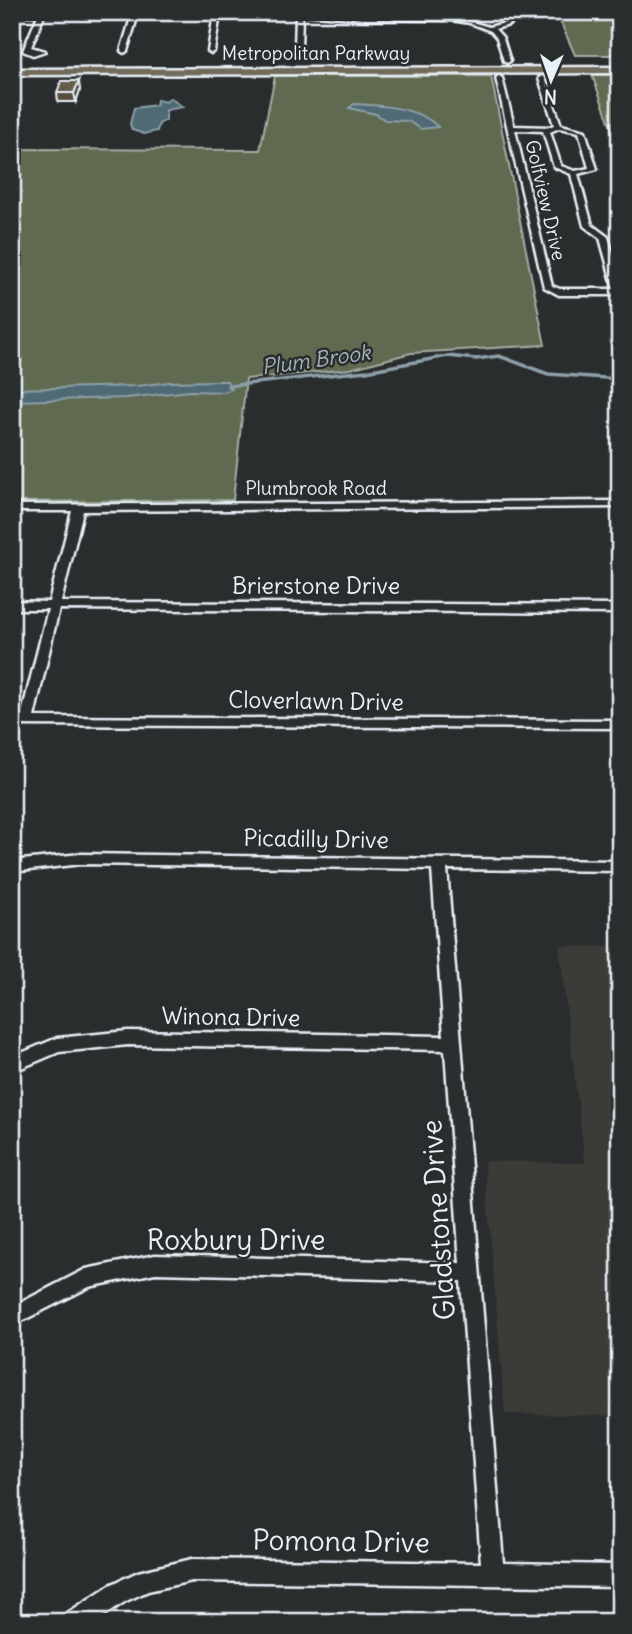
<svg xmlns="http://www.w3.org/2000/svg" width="632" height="1634" font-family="Delius,sans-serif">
	<rect width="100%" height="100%" fill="#2a2d2e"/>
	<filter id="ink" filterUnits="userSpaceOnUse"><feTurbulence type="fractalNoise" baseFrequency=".0143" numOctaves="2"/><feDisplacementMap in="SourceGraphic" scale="14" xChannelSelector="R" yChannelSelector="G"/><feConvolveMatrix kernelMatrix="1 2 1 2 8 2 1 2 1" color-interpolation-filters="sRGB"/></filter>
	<g filter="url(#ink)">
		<polygon fill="#3b3b37" points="559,946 620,947 620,1416 505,1414 484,1161 585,1163"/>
		<g fill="#606a51" stroke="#a4aea4" stroke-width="2">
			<polygon points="556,12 620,12 620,55 575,55"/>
			<polygon points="592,75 620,75 620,151"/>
			<polygon points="275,76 491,76 545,345 411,353 350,369 246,379 233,500 12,502 12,149 260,150"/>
		</g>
		<g fill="#506a74" stroke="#8da0a9" stroke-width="2">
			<polygon points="170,98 183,107 166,110 166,120 159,124 157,131 144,134 132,130 130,124 134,108 156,105 157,100 166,102"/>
			<path d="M354,104C379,105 419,107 438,127L421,129L408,121L385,120L376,114L349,108Z"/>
			<polygon points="213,381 227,381 232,389 224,392 190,391 126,398 12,401 12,389 137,386 169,382"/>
		</g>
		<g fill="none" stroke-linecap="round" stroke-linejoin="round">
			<polyline stroke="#8da0a9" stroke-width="3.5" points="228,386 366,371 448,356 476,359 499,356 548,374 620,379"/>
			<g stroke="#e8f1f8" stroke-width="5">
				<g id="minor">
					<polygon points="12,12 325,12 451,16 489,27 505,23 514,17 512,12 518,12 520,18 509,25 495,29 503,38 510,61 507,63 504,61 497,38 491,31 470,23 451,20 365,19 302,14 301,50 298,52 295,50 296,14 220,14 214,51 211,53 208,51 214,14 138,14 127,51 124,53 121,51 132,14 44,15 31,47 45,51 33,55 23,51 38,15 12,15"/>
					<path d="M542,76L545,78L561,125L585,131L597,169L578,174L592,225L608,237L620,279V299L615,295H559L544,287L496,78L499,76L502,78L514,126L549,127L554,125L539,78ZM559,128L579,132L589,168L575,171L561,166L550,132ZM515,130L543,131L554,167L571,174L584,226L600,238L614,289H560L552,286Z"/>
					<polygon points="620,501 620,507 83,511 61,602 620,605 620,613 59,609 34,717 620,720 620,728 12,725 12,717 21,717 48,609 12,609 12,601 49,602 72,511 12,511 12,505"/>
					<polygon points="81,854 620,861 620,871 447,869 503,1563 620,1565 620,1587 192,1581 148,1591 126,1601 94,1622 63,1622 66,1614 110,1585 138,1572 192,1559 481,1563 461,1281 155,1273 89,1287 12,1326 12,1307 86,1269 155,1255 460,1263 445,1050 128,1045 59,1052 12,1072 12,1057 57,1038 128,1031 444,1036 432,869 81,864 12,872 12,861"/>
				</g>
			</g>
			<g stroke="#e8f1f8" stroke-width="5">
				<polygon id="major" points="620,67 620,73 12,75 12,69"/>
			</g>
			<use href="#minor" fill="#2a2d2e" fill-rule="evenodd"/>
			<use href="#major" fill="#726b5a" fill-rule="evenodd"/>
		</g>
		<polygon fill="#564f41" stroke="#e8f1f8" stroke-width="2" points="80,90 76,102 58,102 57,93"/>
		<polygon fill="#464035" stroke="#e8f1f8" stroke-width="2" points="79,81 80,90 76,102 74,93"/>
		<polygon fill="#645c4c" stroke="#e8f1f8" stroke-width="2" points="61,81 79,81 74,93 57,93"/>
	</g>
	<g text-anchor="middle" stroke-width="5" stroke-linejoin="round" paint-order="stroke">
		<g font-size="19" fill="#e8f1f8" stroke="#2a2d2e">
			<text x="316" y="60">Metropolitan Parkway</text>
			<text transform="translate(546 200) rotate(77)" y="7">Golfview Drive</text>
			<text x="316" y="495">Plumbrook Road</text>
		</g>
		<g font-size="21" font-style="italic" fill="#a4b4bd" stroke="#2a2d2e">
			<text transform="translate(316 360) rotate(-8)" y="7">Plum Brook</text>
		</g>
		<g font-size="23" fill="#e8f1f8" stroke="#2a2d2e">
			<text x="316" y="594">Brierstone Drive</text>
			<text transform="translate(316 701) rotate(1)" y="8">Cloverlawn Drive</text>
			<text transform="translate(316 839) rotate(1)" y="8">Picadilly Drive</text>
			<text transform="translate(231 1017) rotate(1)" y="8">Winona Drive</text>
		</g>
		<g font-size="28" fill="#e8f1f8" stroke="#2a2d2e">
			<text transform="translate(438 1220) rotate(-94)" y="10">Gladstone Drive</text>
			<text x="236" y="1250">Roxbury Drive</text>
			<text transform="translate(341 1541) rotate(1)" y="10">Pomona Drive</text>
		</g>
	</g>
	<rect width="632" height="1634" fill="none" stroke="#2a2d2e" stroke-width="42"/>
	<rect x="21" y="21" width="590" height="1592" fill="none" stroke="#e8f1f8" stroke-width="2.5" filter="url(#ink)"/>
	<g transform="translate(551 80) rotate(182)" stroke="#2a2d2e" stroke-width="5" paint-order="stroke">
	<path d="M0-5L12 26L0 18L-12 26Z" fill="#e8f1f8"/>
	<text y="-10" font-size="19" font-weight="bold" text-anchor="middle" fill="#e8f1f8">N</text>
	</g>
</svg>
